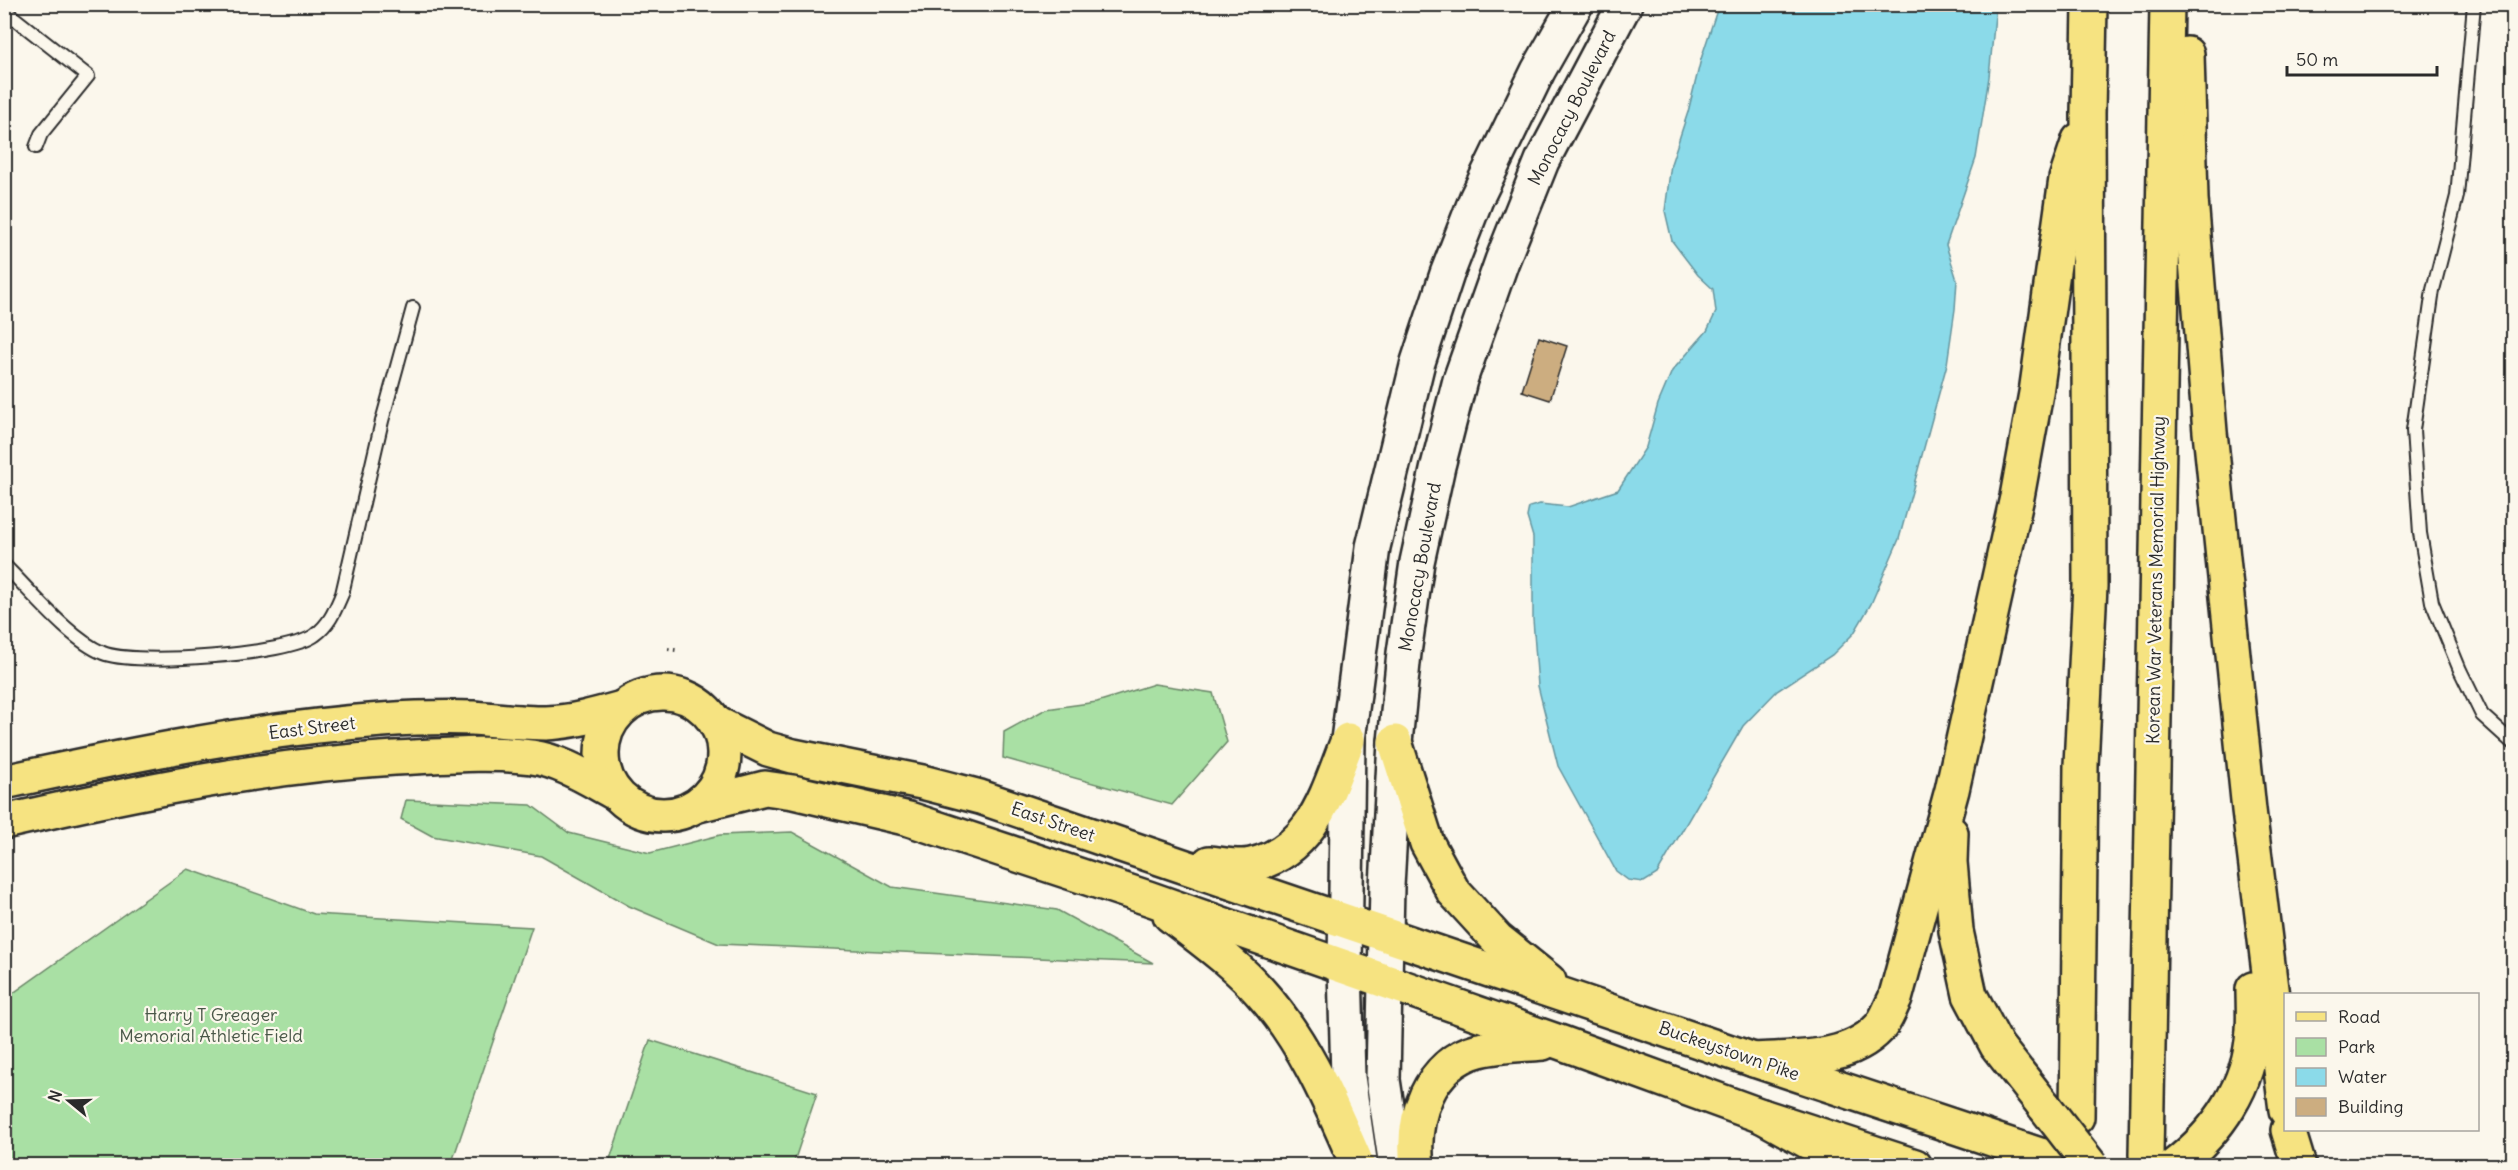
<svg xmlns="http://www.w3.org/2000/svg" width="2518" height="1170" font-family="Delius,sans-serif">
	<rect width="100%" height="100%" fill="#fbf7ec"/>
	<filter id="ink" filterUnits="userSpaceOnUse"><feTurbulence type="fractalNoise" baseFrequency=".0167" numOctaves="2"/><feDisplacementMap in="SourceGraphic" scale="12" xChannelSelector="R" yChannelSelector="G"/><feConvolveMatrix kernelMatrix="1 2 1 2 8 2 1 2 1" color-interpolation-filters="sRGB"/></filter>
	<g filter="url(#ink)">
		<g fill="#a9e0a4" stroke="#6a8668" stroke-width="1.5">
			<polygon points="1154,684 1213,693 1227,742 1172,805 1003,758 1004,732 1046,709 1097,702"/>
			<polygon points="406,800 531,805 569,833 650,853 720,835 792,832 892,887 1057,910 1153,963 719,944 629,906 541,856 432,836 401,819"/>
			<polygon points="188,869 314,914 532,927 451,1165 5,1165 5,999"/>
			<polygon points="650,1040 817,1093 793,1165 608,1165"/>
		</g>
		<polygon fill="#8bdae9" stroke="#65949d" stroke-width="1.5" points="1722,5 1996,5 1989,77 1976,158 1946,245 1957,280 1955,309 1947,364 1899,539 1871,604 1854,633 1832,655 1777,691 1743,726 1657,874 1644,882 1628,880 1616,871 1558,766 1538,686 1533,619 1533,537 1527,517 1529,507 1540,504 1568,507 1618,490 1646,447 1658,404 1672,371 1707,331 1716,312 1713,289 1698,275 1672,241 1665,211 1671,164 1688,112 1701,59 1716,13"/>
		<polygon fill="#ccad80" stroke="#2b2b2b" stroke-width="1.5" points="1539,337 1567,346 1550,400 1522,391"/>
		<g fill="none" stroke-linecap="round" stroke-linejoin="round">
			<g stroke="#2b2b2b" stroke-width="16">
				<g id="lane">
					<polyline points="2474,4 2457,196 2433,290 2413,430 2420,533 2432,602 2460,670 2482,715 2514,744"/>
					<polyline points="4,10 88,76 41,134 36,147"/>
					<path d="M4,565C31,591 69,639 103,653C134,666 289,655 315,635C330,624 335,610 342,594L382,421L413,308"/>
				</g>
			</g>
			<g stroke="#2b2b2b" stroke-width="38">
				<g id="secondary">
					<polyline points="1360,1160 1348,1077 1345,968 1348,740 1373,547 1418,362 1447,274 1476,199 1538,71 1576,4"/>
					<polyline points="1396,1166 1383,1080 1387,886 1395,742 1404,653 1417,562 1438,466 1460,380 1502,261 1542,161 1625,4"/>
				</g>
			</g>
			<g stroke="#2b2b2b" stroke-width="38">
				<g id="primary">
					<circle cx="663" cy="754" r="61"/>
					<polyline points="716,723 768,749 793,756 922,782 980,797 1754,1060 2070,1165"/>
					<polyline points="1395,742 1427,843 1453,891 1497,939 1549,981"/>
					<path d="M4,782C129,755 255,729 382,720C412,718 443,717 473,718C497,720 522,723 546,723C572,722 597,715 622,708"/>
					<polyline points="698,805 765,788 793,792 909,819 1148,898 1562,1043 1762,1116 1915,1166"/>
					<path d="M4,822C134,792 263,766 395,758C440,756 487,751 532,757C561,761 589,779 615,793"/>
					<path d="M1209,863C1222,864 1239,868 1251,865C1314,851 1327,792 1348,740"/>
					<path d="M1170,915C1202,940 1235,963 1261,993C1306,1043 1331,1105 1358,1166"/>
					<path d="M1417,1166C1411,1119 1428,1063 1479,1050C1500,1045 1521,1045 1543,1043"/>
				</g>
			</g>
			<g stroke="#2b2b2b" stroke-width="38">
				<g id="highway">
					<polyline points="2187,54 2191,199 2210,432 2249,810 2286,1110"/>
					<polyline points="1951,833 1950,862 1956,931 1970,995 1997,1046 2045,1107"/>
					<path d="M1754,1060C1796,1057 1848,1061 1879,1028C1886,1021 1890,1008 1895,999L1952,790L2017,497L2036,393L2066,179L2079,140"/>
					<polyline points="1762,1116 1852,1166"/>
					<polyline points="2077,1117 2081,765 2090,586 2088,113 2090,4"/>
					<polyline points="2288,1130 2299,1166"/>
					<polyline points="2146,1155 2167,4"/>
					<polyline points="2044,1156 2055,1166"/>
					<path d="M2174,1166C2218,1132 2250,1086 2253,1030C2254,1017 2253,1002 2253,989"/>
				</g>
			</g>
			<polyline stroke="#2b2b2b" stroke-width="4" stroke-dasharray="1.5 4.5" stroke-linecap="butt" points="668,649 676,650"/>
			<use href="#lane" stroke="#fbf7ec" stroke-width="12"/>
			<use href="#secondary" stroke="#fbf7ec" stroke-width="33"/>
			<use href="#primary" stroke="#f6e381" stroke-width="33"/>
			<use href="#highway" stroke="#f6e381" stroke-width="33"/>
			<g stroke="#2b2b2b" stroke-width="38" stroke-linecap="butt">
				<polyline id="highway-bridge" points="2045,1107 2091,1166"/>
			</g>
			<use href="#highway-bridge" stroke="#f6e381" stroke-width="33"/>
		</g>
	</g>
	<g text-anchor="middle" stroke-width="4.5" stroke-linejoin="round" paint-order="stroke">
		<g font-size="18" fill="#2b2b2b" stroke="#fbf7ec">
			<text transform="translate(1572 108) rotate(-63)" y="6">Monocacy Boulevard</text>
			<text transform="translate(1420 567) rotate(-80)" y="6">Monocacy Boulevard</text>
			<text transform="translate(2156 580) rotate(-89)" y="6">Korean War Veterans Memorial Highway</text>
			<text transform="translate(312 728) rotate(-7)" y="6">East Street</text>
			<text transform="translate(1053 822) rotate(19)" y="6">East Street</text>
			<text transform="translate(1729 1051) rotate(19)" y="6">Buckeystown Pike</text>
		</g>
		<g font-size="18" fill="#4a5849" stroke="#fbf7ec">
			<text x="211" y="1021">Harry T Greager<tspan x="211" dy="21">Memorial Athletic Field</tspan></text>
		</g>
	</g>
	<rect width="2518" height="1170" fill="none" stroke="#fbf7ec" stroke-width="24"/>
	<rect x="12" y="12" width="2494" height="1146" fill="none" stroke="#2b2b2b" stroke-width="2" filter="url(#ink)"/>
	<rect x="2284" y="993" width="195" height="138" fill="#fbf7ec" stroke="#a8a59f" stroke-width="1.5"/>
	<rect x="2296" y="1012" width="30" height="9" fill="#f6e381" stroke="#a8a59f" stroke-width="1.5"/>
	<text x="2338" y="1023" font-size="18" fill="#2b2b2b">Road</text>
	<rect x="2296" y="1038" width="30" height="18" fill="#a9e0a4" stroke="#a8a59f" stroke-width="1.5"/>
	<text x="2338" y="1053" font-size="18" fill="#2b2b2b">Park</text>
	<rect x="2296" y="1068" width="30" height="18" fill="#8bdae9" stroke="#a8a59f" stroke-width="1.5"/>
	<text x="2338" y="1083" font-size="18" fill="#2b2b2b">Water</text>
	<rect x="2296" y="1098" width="30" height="18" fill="#ccad80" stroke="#a8a59f" stroke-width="1.5"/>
	<text x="2338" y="1113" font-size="18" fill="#2b2b2b">Building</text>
	<g transform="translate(69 1101) rotate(289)" stroke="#fbf7ec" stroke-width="4.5" paint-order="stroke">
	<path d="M0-4.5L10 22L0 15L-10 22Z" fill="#2b2b2b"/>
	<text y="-9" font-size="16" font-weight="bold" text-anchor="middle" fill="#2b2b2b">N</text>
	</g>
	<path d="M2287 66v9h150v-9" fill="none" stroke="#2b2b2b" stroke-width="3"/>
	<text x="2296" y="66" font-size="18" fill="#2b2b2b" stroke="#fbf7ec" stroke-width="4.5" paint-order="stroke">50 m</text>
</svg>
